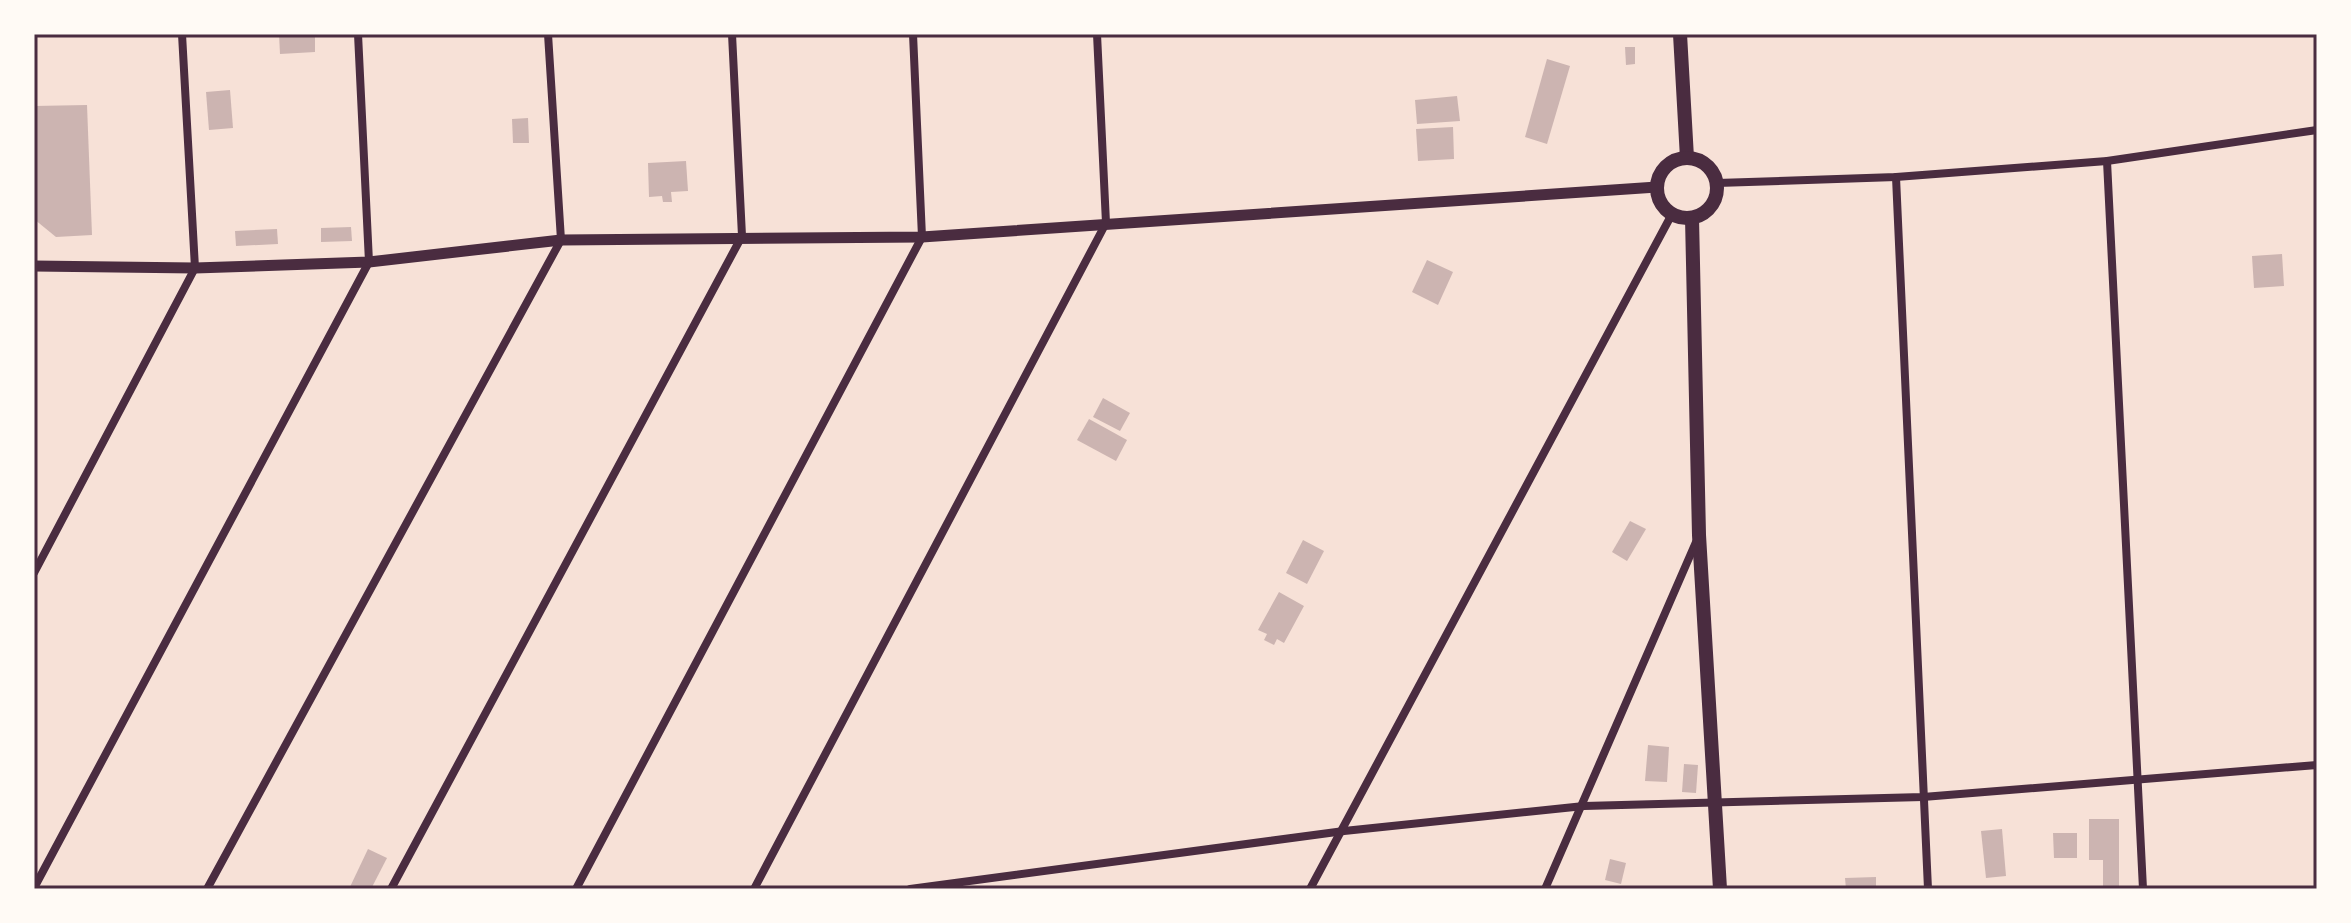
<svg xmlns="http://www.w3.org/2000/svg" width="2351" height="923" font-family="'Nunito Sans',sans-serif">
	<rect width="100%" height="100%" fill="#f7e1d7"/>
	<g fill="#ccb4b1">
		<polygon points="279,34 315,34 315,52 280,54"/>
		<polygon points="1625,47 1635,47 1635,64 1626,65"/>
		<polygon points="1547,59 1570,66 1547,144 1525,137"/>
		<polygon points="230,90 233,128 209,130 206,92"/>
		<polygon points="1457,96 1460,121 1417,124 1415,100"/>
		<polygon points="87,105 92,235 56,237 34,219 34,106"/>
		<polygon points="528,118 529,143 513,143 512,119"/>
		<polygon points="1453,127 1454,159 1418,161 1416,129"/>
		<polygon points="686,161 688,191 671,192 672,202 663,202 662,196 649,197 648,163"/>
		<polygon points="351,227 352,241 321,242 321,228"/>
		<polygon points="277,229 278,244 236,246 235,231"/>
		<polygon points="2282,254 2284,286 2254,288 2252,256"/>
		<polygon points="1427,260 1453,272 1438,305 1412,292"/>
		<polygon points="1103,398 1130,413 1120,431 1093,417"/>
		<polygon points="1089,419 1127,440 1116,461 1077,440"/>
		<polygon points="1630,521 1646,529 1627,561 1612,552"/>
		<polygon points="1303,540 1324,551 1307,584 1286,573"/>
		<polygon points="1279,592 1304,606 1284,643 1277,639 1274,645 1264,640 1267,634 1258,630"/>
		<polygon points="1648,745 1669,747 1667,782 1645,781"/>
		<polygon points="1684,764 1698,765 1696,793 1682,792"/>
		<polygon points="2089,819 2119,819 2119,889 2103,889 2103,860 2089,860"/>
		<polygon points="2002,829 2006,876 1986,878 1981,831"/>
		<polygon points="2053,833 2077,833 2077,858 2054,858"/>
		<polygon points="368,849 387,858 371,889 349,889"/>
		<polygon points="1610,859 1626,863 1621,884 1605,880"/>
		<polygon points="1876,877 1876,889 1846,889 1845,878"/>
	</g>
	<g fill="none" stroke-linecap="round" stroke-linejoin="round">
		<g stroke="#4a2c40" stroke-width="8">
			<polyline points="2107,161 2143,889"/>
			<polyline points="1896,177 1928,889"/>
			<polyline points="1717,183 1896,177 2107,161 2317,130"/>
			<polyline points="34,573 195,268 182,34"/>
			<polyline points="34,888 369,262 358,34"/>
			<polyline points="207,889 561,240 548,34"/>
			<polyline points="391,889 742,236 732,34"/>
			<polyline points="576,889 922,237 913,34"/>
			<polyline points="754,889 1106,223 1097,34"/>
			<polyline points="910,889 1344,831 1584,806 1923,797 2317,765"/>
			<polyline points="1310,889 1672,214"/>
			<polyline points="1545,889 1696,542"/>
		</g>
		<polyline stroke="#4a2c40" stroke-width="11" points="34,266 195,268 369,262 561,240 922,237 1657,187"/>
		<g stroke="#4a2c40" stroke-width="14">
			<polyline points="1680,34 1687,158"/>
			<circle cx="1687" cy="188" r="30"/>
			<polyline points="1692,218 1699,535 1720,889"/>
		</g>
	</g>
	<rect width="2351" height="923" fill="none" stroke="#fffaf5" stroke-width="72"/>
	<rect x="36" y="36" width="2279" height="851" fill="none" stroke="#4a2c40" stroke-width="3"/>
</svg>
